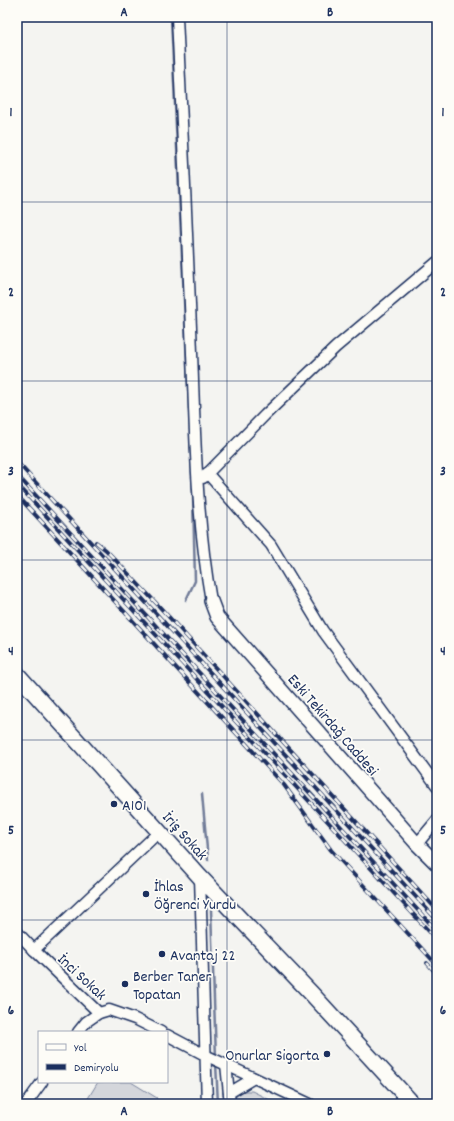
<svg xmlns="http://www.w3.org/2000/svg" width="454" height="1121" font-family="Dekko,sans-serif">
	<rect width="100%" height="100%" fill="#f4f4f1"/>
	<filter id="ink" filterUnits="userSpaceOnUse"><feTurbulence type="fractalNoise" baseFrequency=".025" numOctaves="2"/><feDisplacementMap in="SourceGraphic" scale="8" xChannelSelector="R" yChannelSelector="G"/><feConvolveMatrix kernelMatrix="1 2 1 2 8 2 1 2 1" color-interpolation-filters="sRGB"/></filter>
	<g filter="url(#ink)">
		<g fill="#d4d6db" stroke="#78829c">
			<polygon points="98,1082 131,1082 157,1098 153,1104 93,1104 87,1100"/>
			<path d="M244,1091H252L278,1104H234C234,1096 238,1094 244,1091Z"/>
		</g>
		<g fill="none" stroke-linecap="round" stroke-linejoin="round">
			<g stroke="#717c98" stroke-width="2.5">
				<polyline points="171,17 193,496 195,581 186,600"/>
				<polyline points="202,794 208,860"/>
				<polyline points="211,910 216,1058"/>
				<polyline points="216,1063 218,1104"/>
			</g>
			<g stroke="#1b2f5e" stroke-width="13">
				<g id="minor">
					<path d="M177,17C182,121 187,224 191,328C195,419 195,511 211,601"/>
					<polyline points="207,473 271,545 323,631 437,786"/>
					<polyline points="203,478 265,415 336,347 437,262"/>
					<polyline points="417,844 437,820"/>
					<polyline points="200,877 207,1104"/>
					<polyline points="17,932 34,950 99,1013"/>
					<polyline points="34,950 159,832"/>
					<polyline points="78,1032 86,1022 99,1013 109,1010 135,1019 161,1032"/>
					<polyline points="167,1035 205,1055 310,1104"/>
					<polyline points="226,1064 230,1104"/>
					<polyline points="229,1093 254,1078"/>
					<polyline points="26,1104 42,1082"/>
				</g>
			</g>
			<g stroke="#1b2f5e" stroke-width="16">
				<polyline id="tertiary" points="211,601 217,617 417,844 437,864"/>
			</g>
			<g stroke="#1b2f5e" stroke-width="18">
				<polyline id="secondary" points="17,674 200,877 311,993 413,1104"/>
			</g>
			<use href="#minor" stroke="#fdfcf7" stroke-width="10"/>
			<use href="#tertiary" stroke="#fdfcf7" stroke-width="13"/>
			<use href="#secondary" stroke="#fdfcf7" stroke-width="15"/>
			<g stroke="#1b2f5e" stroke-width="4">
				<g id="rail">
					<polyline points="17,462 437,920"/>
					<polyline points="17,475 437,931"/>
					<polyline points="17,484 437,940"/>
					<polyline points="17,495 284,785 331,850 437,965"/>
					<polyline points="96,542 106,550 157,604 437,910"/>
					<polyline points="427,963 437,974"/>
				</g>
			</g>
			<use href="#rail" stroke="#fdfcf7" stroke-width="2.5" stroke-dasharray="8" stroke-linecap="butt"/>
		</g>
	</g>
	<path fill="none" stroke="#1b2f5e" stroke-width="1" stroke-opacity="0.55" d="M227,17V1104M17,202H437M17,381H437M17,560H437M17,740H437M17,920H437"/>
	<g fill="#1b2f5e" stroke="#fdfcf7" stroke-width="1.5">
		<circle cx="114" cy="804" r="4"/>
		<circle cx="146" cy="894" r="4"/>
		<circle cx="162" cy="954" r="4"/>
		<circle cx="125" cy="984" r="4"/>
		<circle cx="327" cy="1054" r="4"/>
	</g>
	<g text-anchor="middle" stroke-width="3.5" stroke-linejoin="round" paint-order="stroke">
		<g font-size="16" fill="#1b2f5e" stroke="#fdfcf7">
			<text transform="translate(334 724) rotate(49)" y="6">Eski Tekirdağ Caddesi</text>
			<text transform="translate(186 835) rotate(48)" y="6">İriş Sokak</text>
			<text transform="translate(83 976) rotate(43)" y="6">İnci Sokak</text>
		</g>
		<g font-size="16" fill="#1b2f5e" stroke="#fdfcf7" text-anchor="start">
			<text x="122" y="810">A101</text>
			<text x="154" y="891">İhlas<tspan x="154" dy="18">Öğrenci Yurdu</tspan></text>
			<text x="170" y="960">Avantaj 22</text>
			<text x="133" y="981">Berber Taner<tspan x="133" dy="18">Topatan</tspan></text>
			<text x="319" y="1060" text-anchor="end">Onurlar Sigorta</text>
		</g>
	</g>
	<rect width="454" height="1121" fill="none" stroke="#fdfcf7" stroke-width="44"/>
	<rect x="38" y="1031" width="130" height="52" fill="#fdfcf7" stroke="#a3aaba"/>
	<rect x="46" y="1044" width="20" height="6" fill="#fdfcf7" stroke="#a3aaba"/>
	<text x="74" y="1051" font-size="12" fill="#1b2f5e">Yol</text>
	<rect x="46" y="1064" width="20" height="6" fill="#1b2f5e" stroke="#a3aaba"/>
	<text x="74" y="1071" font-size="12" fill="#1b2f5e">Demiryolu</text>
	<rect x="22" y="22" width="410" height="1077" fill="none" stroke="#1b2f5e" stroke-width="1.5"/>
	<g font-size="13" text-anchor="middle" font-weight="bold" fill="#1b2f5e">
		<text x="124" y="16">A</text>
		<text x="330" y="16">B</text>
		<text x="11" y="116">1</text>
		<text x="443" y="116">1</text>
		<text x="11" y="296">2</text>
		<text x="443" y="296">2</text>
		<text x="11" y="475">3</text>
		<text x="443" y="475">3</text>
		<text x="11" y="655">4</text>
		<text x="443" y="655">4</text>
		<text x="11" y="834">5</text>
		<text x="443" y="834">5</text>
		<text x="11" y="1014">6</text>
		<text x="443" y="1014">6</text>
		<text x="124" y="1115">A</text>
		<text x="330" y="1115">B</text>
	</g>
</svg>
